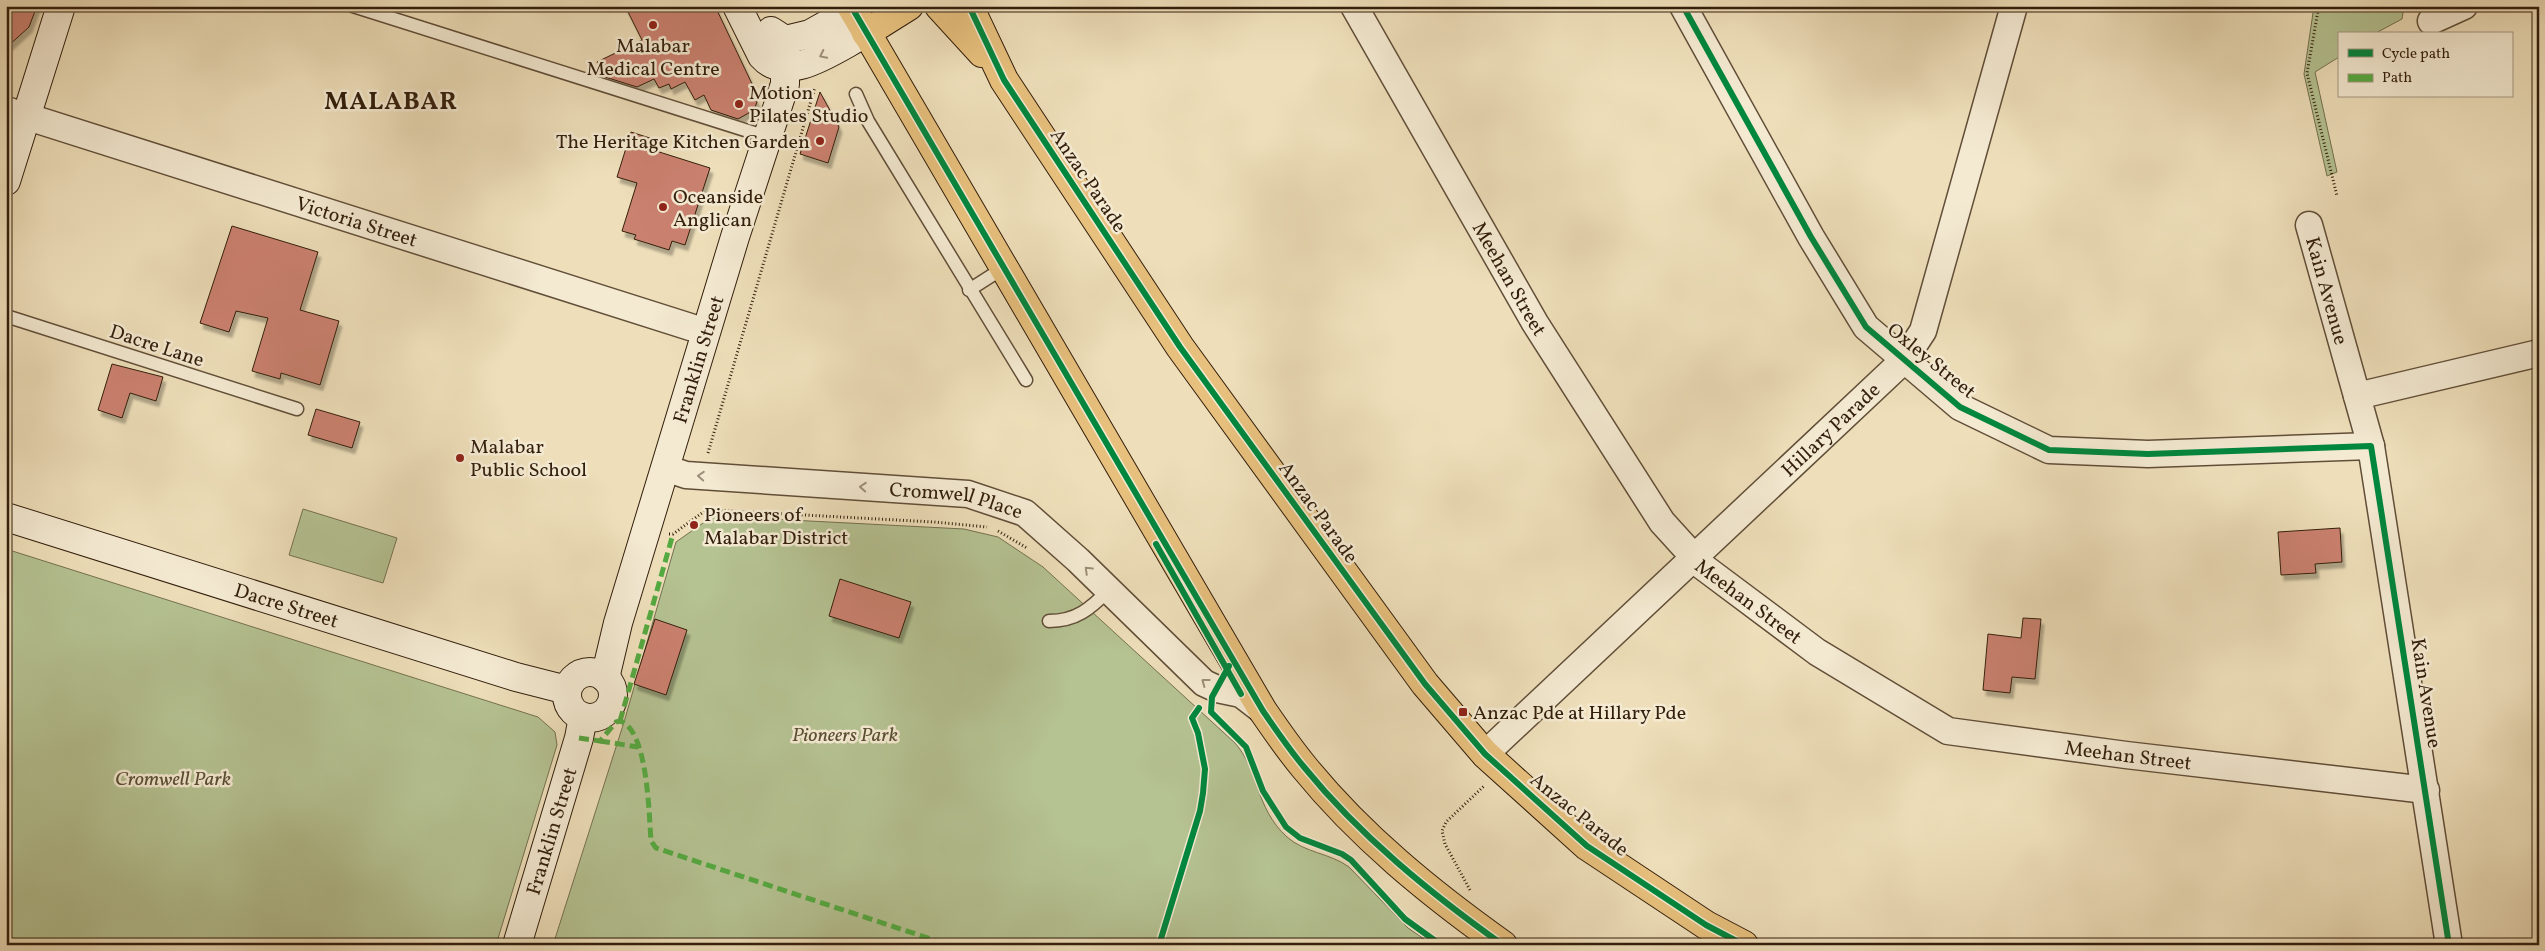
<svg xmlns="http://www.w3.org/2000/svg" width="2545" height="951" font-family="Vollkorn,serif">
	<defs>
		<filter id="shadow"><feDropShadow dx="3" dy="5.5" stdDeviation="1" flood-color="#0004"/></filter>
	</defs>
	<rect width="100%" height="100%" fill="#eedfba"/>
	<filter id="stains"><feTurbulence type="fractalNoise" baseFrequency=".004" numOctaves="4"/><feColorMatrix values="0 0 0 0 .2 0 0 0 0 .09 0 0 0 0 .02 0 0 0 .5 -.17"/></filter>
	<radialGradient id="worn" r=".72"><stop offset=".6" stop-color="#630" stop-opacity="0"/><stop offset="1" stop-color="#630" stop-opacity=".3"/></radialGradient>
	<g fill="#b5c292" stroke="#74704f">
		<polygon points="2314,6 2404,6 2402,19 2374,34 2339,34 2339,57 2315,72 2337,172 2327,176 2304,74"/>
		<polygon points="303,509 397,538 383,583 289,555"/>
		<path d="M713,516L964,529L998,537L1043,567L1235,743C1259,770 1255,808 1287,837C1305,853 1330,853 1349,867L1408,928L1433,945H553L624,722L676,542Z"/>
		<polygon points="6,549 538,717 555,732 557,745 496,945 6,945"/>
	</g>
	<g fill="#cb816f" stroke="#321e0c" filter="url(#shadow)">
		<polygon points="6,6 37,6 29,27 6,48"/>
		<polygon points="625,6 715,6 754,88 751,90 757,102 754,110 738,119 711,110 704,95 695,100 685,82 671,89 669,84 659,88 654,79 637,87 605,77 597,62 642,40"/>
		<polygon points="820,92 839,127 828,163 800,154"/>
		<polygon points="631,132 656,140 653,150 710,168 685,245 672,241 669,250 634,239 636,235 622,231 637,183 617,177"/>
		<polygon points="232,226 318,252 300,310 339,321 320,385 281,373 280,379 252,371 268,318 236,311 229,332 200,323"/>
		<polygon points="112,364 163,377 156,401 130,393 122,418 98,410"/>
		<polygon points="316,409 360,422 352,448 308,435"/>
		<polygon points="2340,528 2342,562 2315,564 2316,573 2281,575 2278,532"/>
		<polygon points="840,579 911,602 899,638 829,616"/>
		<polygon points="2023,618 2041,619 2035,679 2012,677 2010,693 1983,690 1988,634 2021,638"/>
		<polygon points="655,619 687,630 666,695 634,684"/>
	</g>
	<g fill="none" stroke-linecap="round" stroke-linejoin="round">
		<g stroke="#614e38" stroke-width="15">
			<g id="lane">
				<polyline points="353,6 767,137"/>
				<polyline points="856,94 868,121 1026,380"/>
				<polyline points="969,290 1005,267"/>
				<polyline points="6,316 297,409"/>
				<path d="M1049,621C1076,621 1090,609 1109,590"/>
			</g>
		</g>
		<g stroke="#614e38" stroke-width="29">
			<g id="street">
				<path id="s1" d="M1354,6L1535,323L1662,522L1702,566L1817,652L1948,731L2126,755L2426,790"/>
				<polyline points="1683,6 1811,237 1866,327 1960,407 2049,450 2148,454 2371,446"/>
				<polyline points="2431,21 2464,6"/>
				<path id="s2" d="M6,110L706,332"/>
				<path id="s3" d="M2309,225L2371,446L2449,945"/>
				<polyline points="2357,396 2539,353"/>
				<path id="s4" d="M665,468L686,475L968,494L1025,513L1078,560L1204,683L1217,689L1241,694L1263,711"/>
				<path id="s5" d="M1485,754L1904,360L1923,331L2014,6"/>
			</g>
		</g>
		<g stroke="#321e0c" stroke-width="30">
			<g id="secondary">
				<path d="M737,6L762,56C788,86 839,46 866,33"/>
				<polyline points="771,31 785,40 810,34 853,10"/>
				<polyline points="6,181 61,6"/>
				<path id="s6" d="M6,517L516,677L567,690"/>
				<circle cx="590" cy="695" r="23"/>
				<path id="s7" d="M605,678L618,623L735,237L785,84V40"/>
				<path id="s8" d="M517,945L579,738L583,717"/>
			</g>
		</g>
		<g stroke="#321e0c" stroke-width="30">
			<g id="primary">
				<path d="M851,6L1263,711C1276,730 1289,749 1304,767C1360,836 1430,893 1503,945"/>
				<polyline points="939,6 982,53"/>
				<polyline points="969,6 1004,80 1180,347 1425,684 1485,754 1587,846 1706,925 1744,945"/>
				<polyline points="866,33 909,6"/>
			</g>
		</g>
		<g stroke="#321e0c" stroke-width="3" stroke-dasharray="1 2.5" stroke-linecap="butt">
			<polyline points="2316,6 2318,11 2307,73 2337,196"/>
			<polyline points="783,10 791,6"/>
			<polyline points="2539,174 2539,185"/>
			<polyline points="708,453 815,87"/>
			<polyline points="998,531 1027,548"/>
			<polyline points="669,534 673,534 702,513 711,510 934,522 987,527"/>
			<polyline points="1470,890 1445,844 1442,831 1446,822 1484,786"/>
			<polyline points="1418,945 1426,934"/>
		</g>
		<use href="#lane" stroke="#f4ead2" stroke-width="12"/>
		<use href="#street" stroke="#f4ead2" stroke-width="26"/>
		<use href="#secondary" stroke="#f4ead2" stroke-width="28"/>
		<use href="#primary" stroke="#e7c07d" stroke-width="28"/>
		<g stroke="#54aa41" stroke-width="5" stroke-dasharray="10 5" stroke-linecap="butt">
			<polyline points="620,721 673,534"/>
			<path d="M579,738L600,741L616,722L620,721C648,729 649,816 651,841L656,848L949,945"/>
			<polyline points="600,741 638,747"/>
		</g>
		<g stroke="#f4ead2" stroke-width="9">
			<g id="cycleway">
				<path d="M851,6L1263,711C1276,730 1289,749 1304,767C1360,836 1430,893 1503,945"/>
				<polyline points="969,6 1004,80 1180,347 1425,684 1485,754 1587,846 1706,925 1744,945"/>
				<polyline points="1683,6 1811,237 1866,327 1960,407 2049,450 2148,454 2371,446 2449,945"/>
				<polyline points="1156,544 1241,694"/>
				<polyline points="1229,666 1212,697 1211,712 1246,747 1263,791 1286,827 1300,838 1342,854 1351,860 1405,919 1441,945"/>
				<polyline points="1159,945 1200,811 1203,793 1205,769 1198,733 1192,718 1199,708"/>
			</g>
		</g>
		<use href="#cycleway" stroke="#00873e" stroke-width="6"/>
	</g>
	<defs><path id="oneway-chevron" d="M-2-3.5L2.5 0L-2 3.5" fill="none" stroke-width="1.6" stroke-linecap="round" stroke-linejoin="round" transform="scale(1.25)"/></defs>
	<g stroke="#9d8e79">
		<use href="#oneway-chevron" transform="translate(823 55) rotate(154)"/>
		<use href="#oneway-chevron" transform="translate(701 476) rotate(-176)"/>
		<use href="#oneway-chevron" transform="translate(863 487) rotate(-176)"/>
		<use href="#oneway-chevron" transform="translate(1088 570) rotate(-136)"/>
		<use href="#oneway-chevron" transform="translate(1205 682) rotate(-143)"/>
	</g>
	<g fill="#8f2418" stroke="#f4ead2" stroke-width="2">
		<circle cx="653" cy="25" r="5"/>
		<circle cx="739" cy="104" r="5"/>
		<circle cx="820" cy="141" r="5"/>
		<circle cx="663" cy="207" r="5"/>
		<circle cx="460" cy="458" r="5"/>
		<circle cx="694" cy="525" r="5"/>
		<rect x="1458" y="707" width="10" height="10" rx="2.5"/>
	</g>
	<g text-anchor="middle" stroke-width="5" stroke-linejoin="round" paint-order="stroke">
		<g font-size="20" fill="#321e0c" stroke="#f4ead2" text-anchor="start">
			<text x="653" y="52" text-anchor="middle">Malabar<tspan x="653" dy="23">Medical Centre</tspan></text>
			<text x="749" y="99">Motion<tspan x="749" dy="23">Pilates Studio</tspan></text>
			<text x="810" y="148" text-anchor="end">The Heritage Kitchen Garden</text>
			<text x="673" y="203">Oceanside<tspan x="673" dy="23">Anglican</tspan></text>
			<text x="470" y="453">Malabar<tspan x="470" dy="23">Public School</tspan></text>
			<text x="704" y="521">Pioneers of<tspan x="704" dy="23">Malabar District</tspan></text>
			<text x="1473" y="719">Anzac Pde at Hillary Pde</text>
		</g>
		<g font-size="20" fill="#321e0c" stroke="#f4ead2">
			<text transform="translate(1089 180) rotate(56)" y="7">Anzac Parade</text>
			<text dy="7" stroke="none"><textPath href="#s2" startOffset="368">Victoria Street</textPath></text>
			<text dy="7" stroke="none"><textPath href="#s1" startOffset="314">Meehan Street</textPath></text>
			<text dy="7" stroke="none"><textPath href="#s3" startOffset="68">Kain Avenue</textPath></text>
			<text transform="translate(157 345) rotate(18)" y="7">Dacre Lane</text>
			<text dy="7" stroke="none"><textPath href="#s7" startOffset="332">Franklin Street</textPath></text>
			<text transform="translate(1932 360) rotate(39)" y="7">Oxley Street</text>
			<text dy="7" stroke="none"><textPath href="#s5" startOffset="474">Hillary Parade</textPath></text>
			<text dy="7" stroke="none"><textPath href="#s4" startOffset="294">Cromwell Place</textPath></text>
			<text transform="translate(1319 512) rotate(54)" y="7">Anzac Parade</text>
			<text dy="7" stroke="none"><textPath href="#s1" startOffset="719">Meehan Street</textPath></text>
			<text dy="7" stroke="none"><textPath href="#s6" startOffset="294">Dacre Street</textPath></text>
			<text transform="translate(2427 693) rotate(81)" y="7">Kain Avenue</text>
			<text dy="7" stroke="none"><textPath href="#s1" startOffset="1139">Meehan Street</textPath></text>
			<text transform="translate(1580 814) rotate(39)" y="7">Anzac Parade</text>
			<text dy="7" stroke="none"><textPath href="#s8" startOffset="119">Franklin Street</textPath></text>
		</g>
		<g font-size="20" font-style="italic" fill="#594f34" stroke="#f4ead2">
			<text x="845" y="741">Pioneers Park</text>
			<text x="173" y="785">Cromwell Park</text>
		</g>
		<g font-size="25" font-weight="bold" letter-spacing="1" fill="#321e0c" stroke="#f4ead2">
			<text x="391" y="109">MALABAR</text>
		</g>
	</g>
	<rect width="2545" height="951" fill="none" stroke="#eedfba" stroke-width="25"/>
	<rect x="8" y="8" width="2530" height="936" fill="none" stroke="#321e0c" stroke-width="2.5"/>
	<rect x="12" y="12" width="2520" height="926" fill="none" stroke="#321e0c"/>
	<rect x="2338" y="32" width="175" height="65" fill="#f4ead2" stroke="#a69883"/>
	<rect x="2348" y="49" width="25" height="8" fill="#00873e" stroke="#a69883"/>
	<text x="2382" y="58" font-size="15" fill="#321e0c">Cycle path</text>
	<rect x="2348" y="74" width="25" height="8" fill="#54aa41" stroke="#a69883"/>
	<text x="2382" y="82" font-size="15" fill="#321e0c">Path</text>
	<rect width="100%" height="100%" filter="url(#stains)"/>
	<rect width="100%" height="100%" fill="url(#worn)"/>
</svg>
